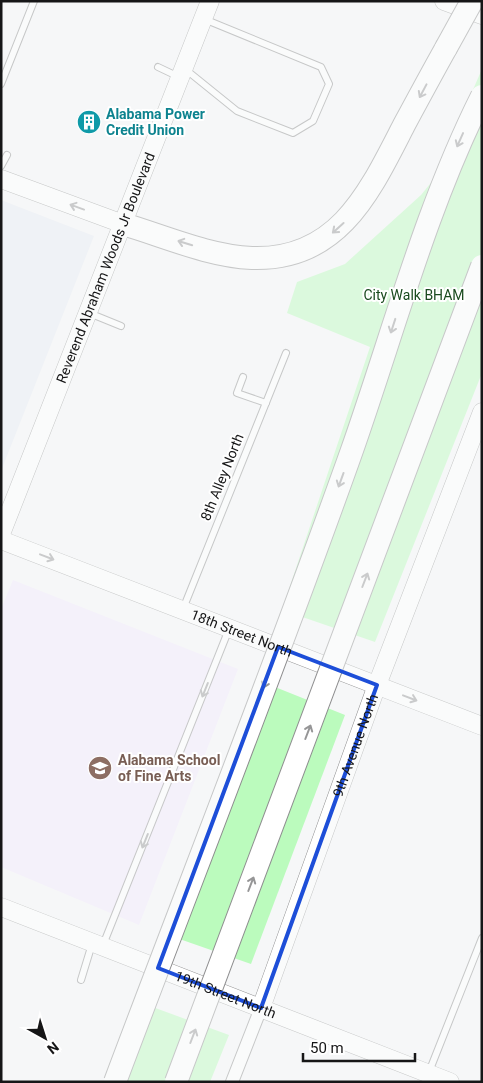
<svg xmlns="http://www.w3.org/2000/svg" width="483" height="1083" font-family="Roboto,sans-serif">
	<rect width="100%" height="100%" fill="#f6f7f8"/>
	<polygon fill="#e7eaf3" points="1,200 94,236 1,471"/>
	<polygon fill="#f2e8fd" points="13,580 238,669 139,925 1,867 1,609"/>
	<g fill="#bbfbbd">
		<polygon points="482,69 482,373 375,642 282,610 370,347 287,313 297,282 345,264 421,195 434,179"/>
		<polygon points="260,681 345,715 251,964 168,935"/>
		<polygon points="139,1002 229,1035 210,1082 107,1082"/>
	</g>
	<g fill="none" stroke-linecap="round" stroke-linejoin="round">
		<g stroke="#8e8e8f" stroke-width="8">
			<g id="lane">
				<polyline points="158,67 179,77"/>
				<polyline points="185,69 237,111 293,133 313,121 329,84 321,67 204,19"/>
				<polyline points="1,84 34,1"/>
				<polyline points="1,166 7,155"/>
				<polyline points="89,313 121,326"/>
				<polyline points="243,377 237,393 266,403"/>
				<polyline points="183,609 286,353"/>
				<polyline points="103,945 229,629"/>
				<polyline points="81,980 92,944"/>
				<polyline points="429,1072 482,938"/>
			</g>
		</g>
		<g stroke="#8e8e8f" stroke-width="14">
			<polyline id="street" points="232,1082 261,1008"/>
		</g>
		<g stroke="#8e8e8f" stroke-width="19">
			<g id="secondary">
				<polyline points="444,1 482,15"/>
				<polyline points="1,179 123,224"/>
				<path id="s1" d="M1,534L210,1"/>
				<path id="s2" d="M1,540L482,726"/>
				<path id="s3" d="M1,907L450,1082"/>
				<path id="s4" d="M261,1008L377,685L482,412"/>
			</g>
		</g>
		<g stroke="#8e8e8f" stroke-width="24">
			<path id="highway" d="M123,224C164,236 208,256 252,258C339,261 370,191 404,125C418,99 432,73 446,48"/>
		</g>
		<use href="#lane" stroke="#fff" stroke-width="6"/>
		<use href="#street" stroke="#fff" stroke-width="12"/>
		<use href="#secondary" stroke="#fff" stroke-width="18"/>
		<use href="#highway" stroke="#fff" stroke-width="22"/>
		<g stroke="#8e8e8f" stroke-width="24" stroke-linecap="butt">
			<g id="highway-bridge">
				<polyline points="446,48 472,1"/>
				<path d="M115,1082C194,872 276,664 351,453C393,334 425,210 482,96"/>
				<polyline points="176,1082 482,266"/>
			</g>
		</g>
		<use href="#highway-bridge" stroke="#fff" stroke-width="22"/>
	</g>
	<defs><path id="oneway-shaft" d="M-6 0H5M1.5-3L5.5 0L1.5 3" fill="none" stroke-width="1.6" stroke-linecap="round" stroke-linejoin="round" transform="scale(1.25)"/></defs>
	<g stroke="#969697">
		<use href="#oneway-shaft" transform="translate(423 91) rotate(118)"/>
		<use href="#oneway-shaft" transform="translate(460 140) rotate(114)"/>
		<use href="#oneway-shaft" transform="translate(77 207) rotate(-160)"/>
		<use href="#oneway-shaft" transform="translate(338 228) rotate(138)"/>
		<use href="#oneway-shaft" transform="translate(185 243) rotate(-163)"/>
		<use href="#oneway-shaft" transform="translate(393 326) rotate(108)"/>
		<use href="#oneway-shaft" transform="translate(341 480) rotate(110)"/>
		<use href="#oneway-shaft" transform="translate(47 557) rotate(21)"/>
		<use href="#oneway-shaft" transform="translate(365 580) rotate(-69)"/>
		<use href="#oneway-shaft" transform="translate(266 681) rotate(111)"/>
		<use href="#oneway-shaft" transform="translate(205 690) rotate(112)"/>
		<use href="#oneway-shaft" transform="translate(410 698) rotate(21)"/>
		<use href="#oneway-shaft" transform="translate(308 732) rotate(-69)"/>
		<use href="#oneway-shaft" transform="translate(145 841) rotate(112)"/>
		<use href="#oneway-shaft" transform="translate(251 884) rotate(-69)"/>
		<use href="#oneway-shaft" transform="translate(193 1036) rotate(-69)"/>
	</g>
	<path d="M0 0H483V1083H0ZM278,647L377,685L261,1008L158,968Z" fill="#f6f7f8" fill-opacity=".55" fill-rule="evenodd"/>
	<path fill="none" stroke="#1d4ed8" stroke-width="4" stroke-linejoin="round" d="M278,647L377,685L261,1008L158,968Z"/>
	<defs>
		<g id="building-disc" transform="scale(1.25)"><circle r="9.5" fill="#0f9aa8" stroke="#fff"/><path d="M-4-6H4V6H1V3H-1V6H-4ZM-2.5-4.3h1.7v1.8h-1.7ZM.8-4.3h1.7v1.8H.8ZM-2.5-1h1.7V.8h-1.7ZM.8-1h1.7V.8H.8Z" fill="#fff"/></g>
		<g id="school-disc" transform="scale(1.25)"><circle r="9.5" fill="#8d6e63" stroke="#fff"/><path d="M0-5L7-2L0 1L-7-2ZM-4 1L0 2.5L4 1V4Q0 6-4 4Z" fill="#fff"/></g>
	</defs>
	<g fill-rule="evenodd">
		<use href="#building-disc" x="89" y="122"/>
		<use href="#school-disc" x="100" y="768"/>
	</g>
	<g text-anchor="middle" stroke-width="4" stroke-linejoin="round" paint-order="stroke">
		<g font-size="14" font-weight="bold" fill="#0d838f" stroke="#fff" text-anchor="start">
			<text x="106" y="119">Alabama Power<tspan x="106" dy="16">Credit Union</tspan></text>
		</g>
		<g font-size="14" fill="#161617" stroke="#fff">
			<text dy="5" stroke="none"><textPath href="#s1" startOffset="286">Reverend Abraham Woods Jr Boulevard</textPath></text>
			<text transform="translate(222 477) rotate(-68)" y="5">8th Alley North</text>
			<text dy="5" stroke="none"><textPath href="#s2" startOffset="258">18th Street North</textPath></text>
			<text dy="5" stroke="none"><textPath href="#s4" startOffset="279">9th Avenue North</textPath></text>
			<text dy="5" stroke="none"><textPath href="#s3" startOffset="241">19th Street North</textPath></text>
		</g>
		<g font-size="14" fill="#194a1e" stroke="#fff">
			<text x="414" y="300">City Walk BHAM</text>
		</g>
		<g font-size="14" font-weight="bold" fill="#785e54" stroke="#fff" text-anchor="start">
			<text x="118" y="765">Alabama School<tspan x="118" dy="16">of Fine Arts</tspan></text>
		</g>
	</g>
	<rect width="483" height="1083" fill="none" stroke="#161617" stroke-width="5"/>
	<g transform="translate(45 1038) rotate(141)" stroke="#ffffff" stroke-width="4" paint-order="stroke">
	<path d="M0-4L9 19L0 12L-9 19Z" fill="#161617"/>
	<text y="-8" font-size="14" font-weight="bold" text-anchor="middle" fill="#161617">N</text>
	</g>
	<path d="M303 1053v8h112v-8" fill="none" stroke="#161617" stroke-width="2.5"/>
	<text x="310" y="1053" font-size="15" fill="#161617" stroke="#ffffff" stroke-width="4" paint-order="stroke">50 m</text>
</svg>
